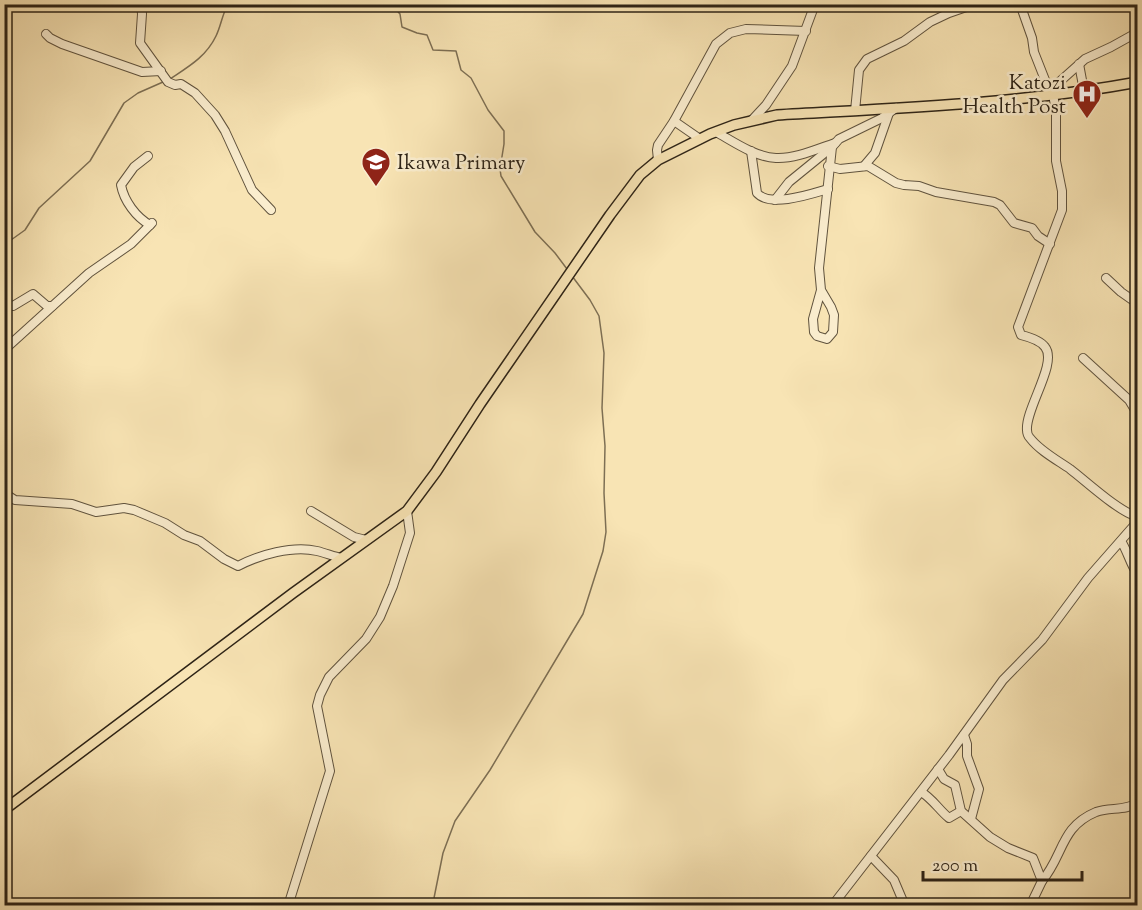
<svg xmlns="http://www.w3.org/2000/svg" width="1142" height="910" font-family="'Sorts Mill Goudy',serif">
	<rect width="100%" height="100%" fill="#f8e4b4"/>
	<filter id="stains"><feTurbulence type="fractalNoise" baseFrequency=".00333" numOctaves="4"/><feColorMatrix values="0 0 0 0 .2 0 0 0 0 .09 0 0 0 0 .02 0 0 0 .5 -.17"/></filter>
	<radialGradient id="worn" r=".72"><stop offset=".6" stop-color="#630" stop-opacity="0"/><stop offset="1" stop-color="#630" stop-opacity=".3"/></radialGradient>
	<g fill="none" stroke-linecap="round" stroke-linejoin="round">
		<g stroke="#7d6f54" stroke-width="1.5">
			<polyline points="391,4 400,14 402,27 417,33 427,35 433,50 456,51 461,70 471,78 488,110 504,131 504,144 500,169 501,176 535,232 555,253 567,269"/>
			<path d="M170,79C188,67 206,57 216,36C221,26 222,15 228,4"/>
			<polyline points="4,245 25,230 39,208 90,161 124,103 138,93 163,82"/>
			<polyline points="430,906 434,898 443,853 455,821 490,770 583,614 603,551 606,532 604,493 605,446 602,408 604,353 599,316 590,300 572,276"/>
		</g>
		<g stroke="#60533e" stroke-width="10">
			<g id="minor">
				<polyline points="141,4 142,14 140,43 168,82 175,85 181,84 195,93 215,115 225,131 252,190 271,210"/>
				<polyline points="1020,4 1032,38 1034,52 1047,85 1048,95"/>
				<polyline points="43,6 45,4"/>
				<polyline points="46,34 50,38 62,44 142,72 161,71"/>
				<polyline points="1079,64 1084,91"/>
				<polyline points="1048,92 1085,59 1111,47 1138,32"/>
				<path d="M1053,95L1056,110V161L1062,191V210L1018,327L1021,335C1029,337 1040,340 1045,347C1058,363 1025,409 1027,430C1027,433 1028,436 1030,438C1040,451 1057,460 1070,469C1087,482 1119,512 1138,517"/>
				<polyline points="855,111 859,70 867,59 904,41 930,22 949,13 975,4"/>
				<polyline points="752,120 766,105 792,66 815,4"/>
				<polyline points="674,121 700,139"/>
				<path d="M716,132C734,142 755,157 776,158C795,159 817,149 835,143"/>
				<path d="M751,151L757,193C770,208 811,194 828,189"/>
				<path d="M148,156L134,167L121,185C124,201 136,217 150,225"/>
				<polyline points="658,160 657,150 658,145 674,121 716,44 730,33 746,29 806,31"/>
				<polyline points="828,166 840,169 868,166 896,183 904,185 919,186 936,192 994,202 1000,205 1014,223 1032,228 1038,236 1050,244"/>
				<polyline points="864,166 875,153 889,113"/>
				<polyline points="775,200 789,182 832,147"/>
				<polyline points="1106,278 1121,292 1138,304"/>
				<polyline points="821,290 813,319 814,332 817,336 827,339 833,332 834,315 831,307 821,290 819,268 832,147 839,139 882,118 896,108"/>
				<polyline points="4,304 13,306 33,294 47,306 52,306"/>
				<polyline points="4,350 89,273 131,244 152,223"/>
				<polyline points="1083,358 1129,400 1138,415"/>
				<path d="M4,493L15,500L72,504L96,512L124,508L134,510L165,523L184,535L200,541L224,559L238,566C259,555 293,545 317,551C325,553 333,556 341,558"/>
				<polyline points="311,511 354,537 366,540"/>
				<path d="M1121,541C1128,552 1130,564 1138,575"/>
				<polyline points="964,735 967,744 967,756 979,789 971,819"/>
				<polyline points="938,769 944,779 955,785 961,811 990,837 1008,848 1033,858 1042,881 1030,906"/>
				<path d="M921,792C932,798 939,810 949,818L961,811"/>
				<polyline points="871,856 894,880 905,906"/>
				<path d="M1042,881C1064,855 1060,827 1096,812C1110,807 1125,811 1138,803"/>
				<polyline points="288,906 330,771 317,706 320,695 329,677 366,639 380,617 393,586 410,533 407,511"/>
				<polyline points="832,906 949,755 1003,680 1042,640 1088,578 1138,521"/>
			</g>
		</g>
		<g stroke="#2d2316" stroke-width="12">
			<path id="major" d="M4,810L293,593L407,511L436,472L480,404L610,215L640,175L658,160L710,134L734,125L777,115C897,108 1019,104 1138,82"/>
		</g>
		<use href="#minor" stroke="#faedce" stroke-width="8"/>
		<use href="#major" stroke="#f8e4b4" stroke-width="9"/>
	</g>
	<defs>
		<g id="hospital-pin" transform="scale(1.5)"><path d="M0 17L-7.5 6A9.5 9.5 0 1 1 7.5 6Z" fill="#8f2418" stroke="#faedce"/><path d="M-5-5h3v3.5h4V-5h3V5h-3V1.5h-4V5h-3Z" fill="#fff"/></g>
		<g id="school-pin" transform="scale(1.5)"><path d="M0 17L-7.5 6A9.5 9.5 0 1 1 7.5 6Z" fill="#8f2418" stroke="#faedce"/><path d="M0-5L7-2L0 1L-7-2ZM-4 1L0 2.5L4 1V4Q0 6-4 4Z" fill="#fff"/></g>
	</defs>
	<g fill-rule="evenodd">
		<use href="#hospital-pin" x="1087" y="94"/>
		<use href="#school-pin" x="376" y="162"/>
	</g>
	<g text-anchor="middle" stroke-width="5" stroke-linejoin="round" paint-order="stroke">
		<g font-size="21" fill="#2d2316" stroke="#faedce" text-anchor="end">
			<text x="1066" y="89">Katozi<tspan x="1066" dy="24">Health Post</tspan></text>
			<text x="397" y="169" text-anchor="start">Ikawa Primary</text>
		</g>
	</g>
	<rect width="1142" height="910" fill="none" stroke="#f8e4b4" stroke-width="24"/>
	<rect x="6" y="6" width="1130" height="898" fill="none" stroke="#2d2316" stroke-width="3"/>
	<rect x="12" y="12" width="1118" height="886" fill="none" stroke="#2d2316" stroke-width="1.5"/>
	<path d="M923 871v9h159v-9" fill="none" stroke="#2d2316" stroke-width="3"/>
	<text x="932" y="871" font-size="18" fill="#2d2316" stroke="#faedce" stroke-width="4.5" paint-order="stroke">200 m</text>
	<rect width="100%" height="100%" filter="url(#stains)"/>
	<rect width="100%" height="100%" fill="url(#worn)"/>
</svg>
